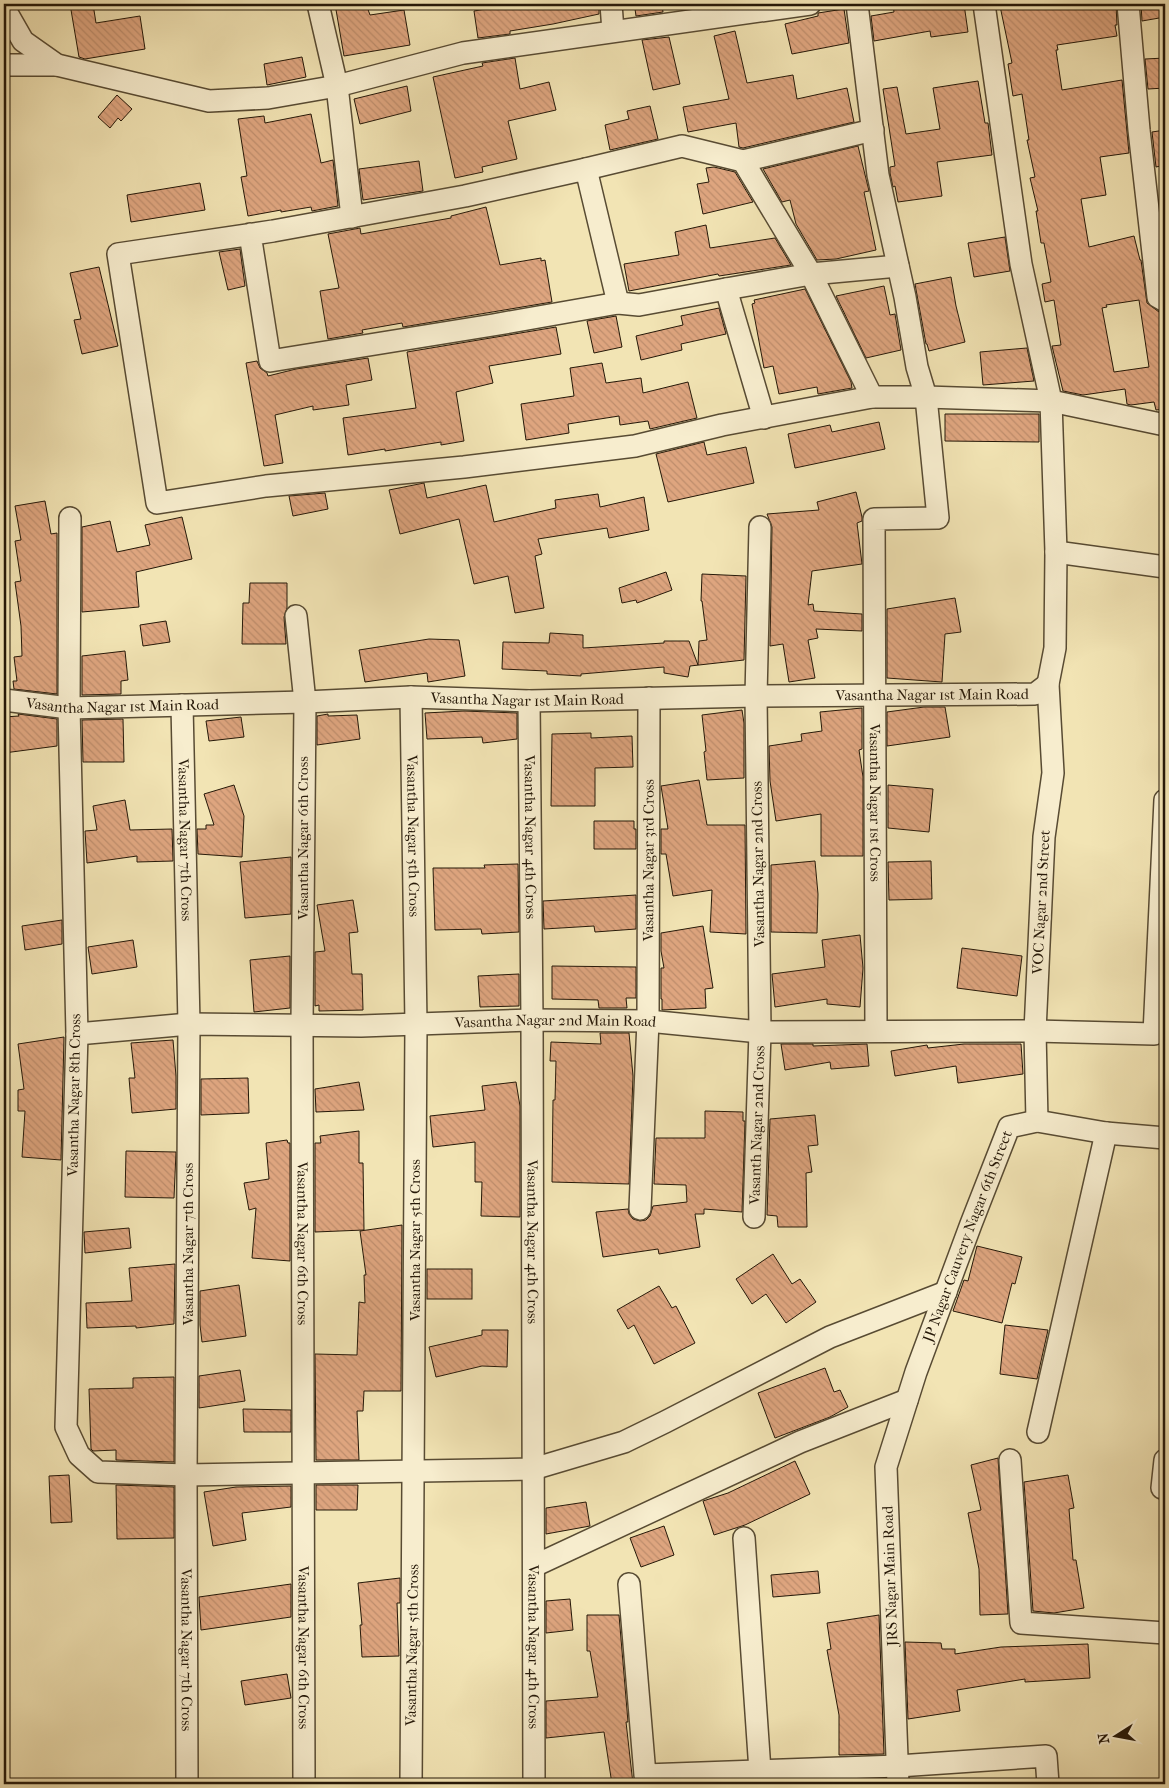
<svg xmlns="http://www.w3.org/2000/svg" width="1169" height="1788" font-family="'IM FELL French Canon',serif">
	<defs>
		<pattern id="building-back-hatch" width="6" height="6" patternUnits="userSpaceOnUse" patternTransform="scale(1.25)"><rect width="6" height="6" fill="#dea57f"/><path d="M-1 5l2 2M0 0l6 6M5-1l2 2" fill="none" stroke="#be8d6c"/></pattern>
	</defs>
	<rect width="100%" height="100%" fill="#f2e4b4"/>
	<filter id="stains"><feTurbulence type="fractalNoise" baseFrequency=".004" numOctaves="4"/><feColorMatrix values="0 0 0 0 .2 0 0 0 0 .09 0 0 0 0 .02 0 0 0 .5 -.17"/></filter>
	<radialGradient id="worn" r=".72"><stop offset=".6" stop-color="#630" stop-opacity="0"/><stop offset="1" stop-color="#630" stop-opacity=".3"/></radialGradient>
	<g fill="url(#building-back-hatch)" stroke="#251808" fill-rule="evenodd">
		<polygon points="70,4 93,4 96,23 140,16 145,49 85,59 79,57"/>
		<polygon points="335,4 366,4 370,15 404,10 410,45 344,56"/>
		<polygon points="515,4 599,4 599,14 553,24 510,31 510,34 478,38 474,11"/>
		<polygon points="893,4 909,4 910,9 951,4 964,4 968,32 931,37 930,31 874,41 871,16 894,12"/>
		<path d="M1010,4H1116L1117,25H1115L1117,36L1057,45L1058,50H1056L1062,90L1122,80L1129,153L1100,157L1106,195L1081,199L1089,247L1134,236L1140,260H1141L1147,303L1159,312L1165,313V409L1156,410L1154,402L1131,405L1127,404L1125,389L1083,395L1063,391L1052,346L1061,345L1054,300L1045,302L1042,284L1051,282L1044,243H1041L1036,211H1038L1030,178L1035,177L1027,140H1029L1022,94L1013,96L1008,64L1012,63L1000,6ZM1139,300L1149,367L1114,372L1102,308L1107,307L1106,305Z"/>
		<polygon points="1141,4 1165,4 1165,17 1142,21"/>
		<polygon points="662,5 663,12 636,16 635,9"/>
		<polygon points="844,9 849,43 792,54 785,24 818,16 818,13"/>
		<polygon points="735,31 747,83 793,75 797,99 847,88 854,122 743,148 739,147 736,123 688,132 683,107 729,99 714,36"/>
		<polygon points="669,37 680,84 653,90 642,40"/>
		<polygon points="302,57 306,77 267,85 264,64"/>
		<polygon points="515,58 520,89 549,82 556,110 508,121 517,159 482,167 483,172 455,178 433,77 483,66 482,63"/>
		<polygon points="1165,58 1165,88 1148,89 1145,59"/>
		<polygon points="978,81 985,123 988,123 992,155 937,162 942,196 898,202 895,186 893,187 890,173 890,167 895,166 883,89 897,87 906,134 940,129 933,88"/>
		<polygon points="407,86 411,111 360,124 354,99"/>
		<polygon points="117,95 132,109 121,121 118,118 110,128 98,117"/>
		<polygon points="650,106 658,139 610,150 605,125 629,119 627,111"/>
		<polygon points="311,114 321,163 333,160 338,206 312,211 311,207 281,212 281,210 248,216 241,177 247,176 238,119 264,116 265,123"/>
		<polygon points="1165,130 1165,165 1156,167 1152,132"/>
		<polygon points="858,146 869,191 864,192 876,250 836,259 817,260 796,224 790,200 782,202 763,169"/>
		<polygon points="419,161 423,191 363,200 359,169"/>
		<polygon points="714,167 735,172 753,202 703,214 697,184 709,182 706,168"/>
		<polygon points="200,183 205,210 131,222 127,195"/>
		<polygon points="486,207 500,265 541,258 541,261 545,260 552,302 403,327 402,323 362,330 363,333 328,339 320,291 339,288 328,234 360,228 361,234 451,218 451,216"/>
		<polygon points="706,225 710,248 775,238 791,265 719,276 718,274 629,291 624,264 679,255 675,232"/>
		<polygon points="1005,237 1010,271 974,277 968,243"/>
		<polygon points="240,249 245,286 228,290 219,252"/>
		<polygon points="99,267 118,346 82,354 74,320 81,319 70,273"/>
		<polygon points="951,277 956,306 965,342 929,351 927,344 926,344 915,284"/>
		<polygon points="884,286 890,315 895,314 901,350 866,358 836,296"/>
		<polygon points="805,289 851,382 852,388 818,394 817,387 779,394 773,366 764,368 752,304 755,303 754,300"/>
		<polygon points="719,308 726,334 681,344 682,350 641,360 636,336 683,325 681,316"/>
		<polygon points="616,316 622,347 594,353 587,321"/>
		<polygon points="556,327 561,354 489,366 493,383 456,392 464,441 441,445 441,442 385,451 385,449 348,455 343,418 416,408 407,352"/>
		<polygon points="1027,348 1034,381 983,385 980,352"/>
		<polygon points="368,358 372,380 346,385 349,405 313,410 313,406 275,415 283,463 264,466 246,363 257,361 260,368 267,373 268,376 296,369"/>
		<polygon points="602,363 606,383 641,378 643,393 688,382 697,418 650,429 648,421 620,425 619,416 568,424 569,433 526,440 521,404 574,396 570,368"/>
		<polygon points="945,414 1039,414 1039,442 945,441"/>
		<polygon points="879,422 885,449 795,468 788,434 830,425 832,432"/>
		<polygon points="704,442 707,455 746,447 754,483 668,502 656,454"/>
		<polygon points="424,483 427,498 486,485 494,522 556,508 555,500 598,494 600,507 644,497 649,530 609,538 607,528 538,539 542,554 535,556 544,608 515,613 508,576 474,584 459,519 400,534 389,490"/>
		<polygon points="856,492 862,517 862,521 857,523 862,564 812,571 808,605 813,604 814,611 862,614 862,631 816,629 818,638 808,640 815,678 789,682 783,644 770,646 772,527 767,514 819,510 817,502"/>
		<polygon points="325,493 328,509 293,516 289,496"/>
		<polygon points="45,501 51,534 57,533 57,694 14,689 13,681 17,681 14,657 22,656 21,626 15,582 21,581 15,541 21,540 15,506"/>
		<polygon points="182,517 192,559 136,572 139,607 82,612 82,527 110,521 117,552 150,545 145,525"/>
		<polygon points="666,572 672,590 637,603 636,600 622,603 619,588"/>
		<polygon points="702,574 746,576 744,660 690,666 688,677 664,673 664,667 581,674 581,676 547,674 547,671 502,669 503,642 549,643 550,633 583,635 583,648 664,643 664,641 689,641 698,665 699,641 707,640 702,601 701,601"/>
		<polygon points="250,583 287,583 287,608 284,617 286,644 242,644 243,603 249,603"/>
		<polygon points="955,598 961,632 945,634 942,682 887,678 887,609"/>
		<polygon points="166,621 170,642 143,646 140,625"/>
		<polygon points="429,639 459,640 465,676 428,682 427,673 365,682 359,650"/>
		<polygon points="125,651 128,680 121,681 121,694 82,695 82,656"/>
		<polygon points="924,707 945,707 950,737 887,746 887,712"/>
		<polygon points="862,708 862,749 859,750 863,777 863,856 821,856 821,814 776,821 770,781 769,746 802,741 801,734 822,731 820,712"/>
		<polygon points="742,710 744,723 744,778 707,780 704,752 706,751 702,715"/>
		<polygon points="464,711 517,713 517,739 483,743 482,737 427,739 425,713"/>
		<polygon points="18,714 57,719 57,746 4,753 4,717 19,716"/>
		<polygon points="328,714 328,716 357,715 360,739 317,745 317,716"/>
		<polygon points="241,717 244,737 209,741 206,721"/>
		<polygon points="123,719 124,762 83,762 82,720"/>
		<polygon points="591,733 591,738 632,736 633,767 595,768 595,806 551,806 552,734"/>
		<polygon points="699,780 707,825 745,825 746,934 710,932 712,890 673,896 666,854 661,854 661,829 668,829 661,786"/>
		<polygon points="234,785 244,816 242,857 198,854 197,829 206,829 206,825 214,825 204,794"/>
		<polygon points="888,785 933,789 929,832 888,828"/>
		<polygon points="125,800 130,830 172,829 173,861 137,862 137,856 87,863 85,831 97,830 93,806"/>
		<polygon points="594,821 634,821 634,829 636,829 636,849 594,849"/>
		<polygon points="291,857 291,914 245,918 240,862"/>
		<polygon points="815,861 818,894 817,933 771,932 771,865"/>
		<polygon points="931,861 932,899 889,900 888,862"/>
		<polygon points="518,864 519,932 482,934 481,929 435,930 433,868 485,868 484,865"/>
		<polygon points="636,895 636,929 595,932 594,926 544,929 543,901"/>
		<polygon points="353,900 358,932 349,933 352,974 362,974 363,1010 319,1011 319,1005 315,1006 315,952 325,951 317,905"/>
		<polygon points="62,920 62,944 25,950 22,926"/>
		<polygon points="703,926 713,988 705,989 706,1008 662,1010 662,999 661,999 661,968 664,968 661,951 661,933"/>
		<polygon points="860,935 863,968 860,1007 827,1004 827,999 775,1007 772,974 825,967 822,940"/>
		<polygon points="133,940 137,967 92,974 88,947"/>
		<polygon points="962,948 1022,956 1017,996 957,988"/>
		<polygon points="290,956 290,1008 254,1012 250,960"/>
		<polygon points="552,966 636,967 636,998 626,998 627,1008 599,1008 598,1000 552,999"/>
		<polygon points="519,974 519,1006 480,1007 478,976"/>
		<polygon points="600,1033 629,1033 633,1076 629,1184 552,1182 553,1100 555,1100 556,1061 550,1061 551,1042 601,1044"/>
		<polygon points="64,1037 61,1160 22,1157 25,1111 18,1111 18,1090 24,1089 18,1044"/>
		<polygon points="173,1040 176,1076 176,1109 132,1113 129,1078 135,1078 131,1043"/>
		<polygon points="781,1044 813,1044 813,1046 867,1044 869,1066 831,1069 830,1062 785,1070"/>
		<polygon points="964,1044 1021,1044 1023,1074 958,1083 956,1066 895,1076 891,1051 927,1045 928,1048"/>
		<polygon points="248,1078 249,1113 201,1115 201,1079"/>
		<polygon points="359,1082 364,1110 316,1112 315,1089"/>
		<polygon points="516,1082 520,1106 520,1217 481,1216 482,1182 475,1182 475,1142 433,1147 430,1116 485,1110 482,1086"/>
		<polygon points="705,1111 743,1112 743,1121 745,1121 742,1212 704,1209 704,1214 695,1214 700,1247 659,1254 658,1249 603,1257 596,1212 628,1209 629,1214 633,1219 640,1221 646,1220 650,1216 653,1206 687,1202 686,1185 654,1184 656,1138 705,1138"/>
		<polygon points="815,1115 818,1145 808,1146 812,1172 806,1173 807,1227 778,1227 777,1216 767,1215 770,1119"/>
		<polygon points="359,1131 359,1163 363,1163 364,1230 315,1232 315,1143 321,1143 320,1136"/>
		<polygon points="287,1140 288,1143 290,1143 290,1261 252,1258 256,1208 249,1210 244,1183 269,1179 266,1143"/>
		<polygon points="126,1151 176,1152 174,1198 125,1197"/>
		<polygon points="402,1225 401,1391 364,1391 363,1411 357,1411 359,1460 316,1460 315,1354 357,1355 359,1302 365,1303 364,1275 366,1275 360,1231"/>
		<polygon points="129,1228 131,1248 85,1253 84,1232"/>
		<polygon points="977,1246 1022,1257 1015,1284 1012,1283 1002,1323 953,1311 964,1280 968,1281"/>
		<polygon points="773,1254 792,1284 800,1279 816,1302 786,1323 766,1294 752,1304 736,1279"/>
		<polygon points="175,1264 174,1324 136,1328 136,1326 87,1328 86,1303 132,1301 129,1268"/>
		<rect x="427" y="1269" width="45" height="30"/>
		<polygon points="239,1285 246,1336 202,1342 200,1325 200,1291"/>
		<polygon points="659,1286 672,1308 676,1306 695,1343 654,1364 634,1325 628,1329 617,1310"/>
		<polygon points="1005,1325 1048,1330 1037,1379 1000,1374"/>
		<polygon points="482,1330 508,1330 507,1367 482,1366 436,1377 429,1347 482,1335"/>
		<polygon points="825,1368 834,1392 840,1390 848,1407 830,1417 775,1438 758,1393"/>
		<polygon points="240,1370 245,1401 199,1408 199,1376"/>
		<polygon points="174,1377 174,1462 116,1460 116,1450 93,1451 91,1449 89,1389 133,1388 133,1378"/>
		<polygon points="243,1409 291,1410 291,1432 244,1432"/>
		<polygon points="998,1458 1008,1614 980,1615 979,1569 968,1513 981,1510 971,1465"/>
		<polygon points="795,1461 810,1494 745,1525 714,1535 703,1501 728,1493"/>
		<polygon points="69,1475 72,1522 51,1523 49,1476"/>
		<polygon points="1068,1475 1074,1508 1069,1509 1073,1560 1076,1560 1084,1608 1054,1613 1033,1611 1024,1482"/>
		<polygon points="116,1485 174,1487 174,1538 117,1539"/>
		<polygon points="316,1485 358,1485 357,1510 316,1510"/>
		<polygon points="291,1486 291,1507 242,1513 246,1540 213,1546 204,1492 236,1487"/>
		<polygon points="586,1502 590,1526 546,1534 546,1508"/>
		<polygon points="664,1526 674,1555 641,1567 630,1538"/>
		<polygon points="818,1571 820,1593 773,1597 771,1575"/>
		<polygon points="400,1578 400,1603 397,1603 399,1656 362,1657 360,1625 362,1625 358,1583"/>
		<polygon points="291,1584 291,1617 201,1630 199,1597"/>
		<polygon points="570,1599 573,1630 546,1633 546,1601"/>
		<polygon points="587,1615 619,1615 628,1722 626,1722 633,1784 612,1784 604,1732 546,1738 546,1701 598,1697 590,1651 587,1651"/>
		<polygon points="879,1615 884,1754 839,1755 839,1715 827,1650 831,1649 827,1623"/>
		<polygon points="905,1642 941,1643 942,1649 955,1649 955,1654 1001,1647 1088,1644 1090,1678 1025,1682 1025,1679 957,1690 960,1711 908,1719"/>
		<polygon points="287,1674 291,1698 245,1705 241,1681"/>
	</g>
	<g fill="none" stroke-linecap="round" stroke-linejoin="round">
		<g stroke="#584b33" stroke-width="24">
			<g id="minor">
				<polyline points="6,4 7,13 23,41 57,65 209,101 268,98 337,86 463,53 810,4"/>
				<polyline points="318,4 337,86 352,217"/>
				<polyline points="611,4 613,31"/>
				<path id="s1" d="M857,4L878,175L905,297L917,367L926,397L938,518L874,519L876,1031"/>
				<polyline points="984,4 1021,264 1051,401 1165,425"/>
				<polyline points="1128,4 1139,130 1158,297 1165,301"/>
				<polyline points="4,65 57,65"/>
				<polyline points="743,161 873,130"/>
				<polyline points="586,169 682,146 743,161 811,274 872,397"/>
				<polyline points="250,234 270,361 493,325 618,303 586,169 465,196 273,231 118,254 157,503 266,486 464,467 635,446 722,425 872,397 926,397 1051,401 1056,552 1055,648 1048,684 1053,773 1044,837 1035,1031 1037,1121"/>
				<polyline points="726,289 811,274 898,266"/>
				<polyline points="618,303 639,305 726,289 764,418"/>
				<polyline points="70,518 69,708 77,1034 66,1427 79,1455 98,1472 186,1475 533,1469 624,1442 665,1422 830,1337 946,1292"/>
				<polyline points="1056,552 1165,567"/>
				<path id="s2" d="M296,616L305,702L302,1024L304,1784"/>
				<path id="s3" d="M411,697L416,1024L411,1784"/>
				<path id="s4" d="M4,700L69,708L305,702L411,697L529,701L756,696L1035,694L1048,684"/>
				<path id="s5" d="M529,701L532,1020L534,1784"/>
				<path id="s6" d="M182,705L189,1024L186,1475L187,1784"/>
				<path id="s7" d="M77,1034L189,1024L361,1026L532,1020L648,1021L760,1032L1035,1031L1154,1034L1165,800"/>
				<path id="s8" d="M640,1209L648,1021L649,698"/>
				<path id="s9" d="M754,1217L760,1032L756,696L760,527"/>
				<polyline points="1038,1432 1106,1133"/>
				<polyline points="1010,1460 1021,1623 1165,1633"/>
				<polyline points="1162,1488 1165,1460"/>
				<polyline points="744,1538 760,1771 760,1784"/>
				<polyline points="534,1566 800,1442 907,1400"/>
				<polyline points="629,1584 645,1775 898,1766 1046,1756 1048,1784"/>
				<path id="s10" d="M898,1784L886,1467L916,1372L971,1224L1009,1127L1037,1121L1106,1133L1165,1138"/>
			</g>
		</g>
		<use href="#minor" stroke="#f7edce" stroke-width="21"/>
	</g>
	<g text-anchor="middle" stroke-width="4" stroke-linejoin="round" paint-order="stroke">
		<g font-size="15" fill="#251808" stroke="#f7edce">
			<text dy="5" stroke="none"><textPath href="#s4" startOffset="929">Vasantha Nagar 1st Main Road</textPath></text>
			<text dy="5" stroke="none"><textPath href="#s4" startOffset="524">Vasantha Nagar 1st Main Road</textPath></text>
			<text dy="5" stroke="none"><textPath href="#s4" startOffset="119">Vasantha Nagar 1st Main Road</textPath></text>
			<text dy="5" stroke="none"><textPath href="#s1" startOffset="869">Vasantha Nagar 1st Cross</textPath></text>
			<text dy="5" stroke="none"><textPath href="#s3" startOffset="139">Vasantha Nagar 5th Cross</textPath></text>
			<text transform="translate(303 838) rotate(-90)" y="5">Vasantha Nagar 6th Cross</text>
			<text dy="5" stroke="none"><textPath href="#s5" startOffset="136">Vasantha Nagar 4th Cross</textPath></text>
			<text dy="5" stroke="none"><textPath href="#s6" startOffset="135">Vasantha Nagar 7th Cross</textPath></text>
			<text dy="5" stroke="none"><textPath href="#s8" startOffset="349">Vasantha Nagar 3rd Cross</textPath></text>
			<text transform="translate(758 864) rotate(-91)" y="5">Vasantha Nagar 2nd Cross</text>
			<text transform="translate(1041 902) rotate(-87)" y="5">VOC Nagar 2nd Street</text>
			<text dy="5" stroke="none"><textPath href="#s7" startOffset="479">Vasantha Nagar 2nd Main Road</textPath></text>
			<text transform="translate(74 1095) rotate(-89)" y="5">Vasantha Nagar 8th Cross</text>
			<text dy="5" stroke="none"><textPath href="#s9" startOffset="92">Vasanth Nagar 2nd Cross</textPath></text>
			<text dy="5" stroke="none"><textPath href="#s10" startOffset="562">JP Nagar Cauvery Nagar 6th Street</textPath></text>
			<text transform="translate(415 1240) rotate(-90)" y="5">Vasantha Nagar 5th Cross</text>
			<text dy="5" stroke="none"><textPath href="#s2" startOffset="628">Vasantha Nagar 6th Cross</textPath></text>
			<text dy="5" stroke="none"><textPath href="#s5" startOffset="541">Vasantha Nagar 4th Cross</textPath></text>
			<text transform="translate(188 1244) rotate(-90)" y="5">Vasantha Nagar 7th Cross</text>
			<text transform="translate(890 1576) rotate(-92)" y="5">JRS Nagar Main Road</text>
			<text transform="translate(412 1645) rotate(-89)" y="5">Vasantha Nagar 5th Cross</text>
			<text dy="5" stroke="none"><textPath href="#s2" startOffset="1032">Vasantha Nagar 6th Cross</textPath></text>
			<text dy="5" stroke="none"><textPath href="#s5" startOffset="946">Vasantha Nagar 4th Cross</textPath></text>
			<text dy="5" stroke="none"><textPath href="#s6" startOffset="945">Vasantha Nagar 7th Cross</textPath></text>
		</g>
	</g>
	<rect width="1169" height="1788" fill="none" stroke="#f2e4b4" stroke-width="20"/>
	<rect x="5" y="5" width="1159" height="1778" fill="none" stroke="#251808" stroke-width="2.5"/>
	<rect x="10" y="10" width="1149" height="1768" fill="none" stroke="#251808"/>
	<g transform="translate(1116 1736) rotate(259)" stroke="#f7edce" stroke-width="4" paint-order="stroke">
	<path d="M0-4L9 19L0 12L-9 19Z" fill="#251808"/>
	<text y="-8" font-size="14" font-weight="bold" text-anchor="middle" fill="#251808">N</text>
	</g>
	<rect width="100%" height="100%" filter="url(#stains)"/>
	<rect width="100%" height="100%" fill="url(#worn)"/>
</svg>
